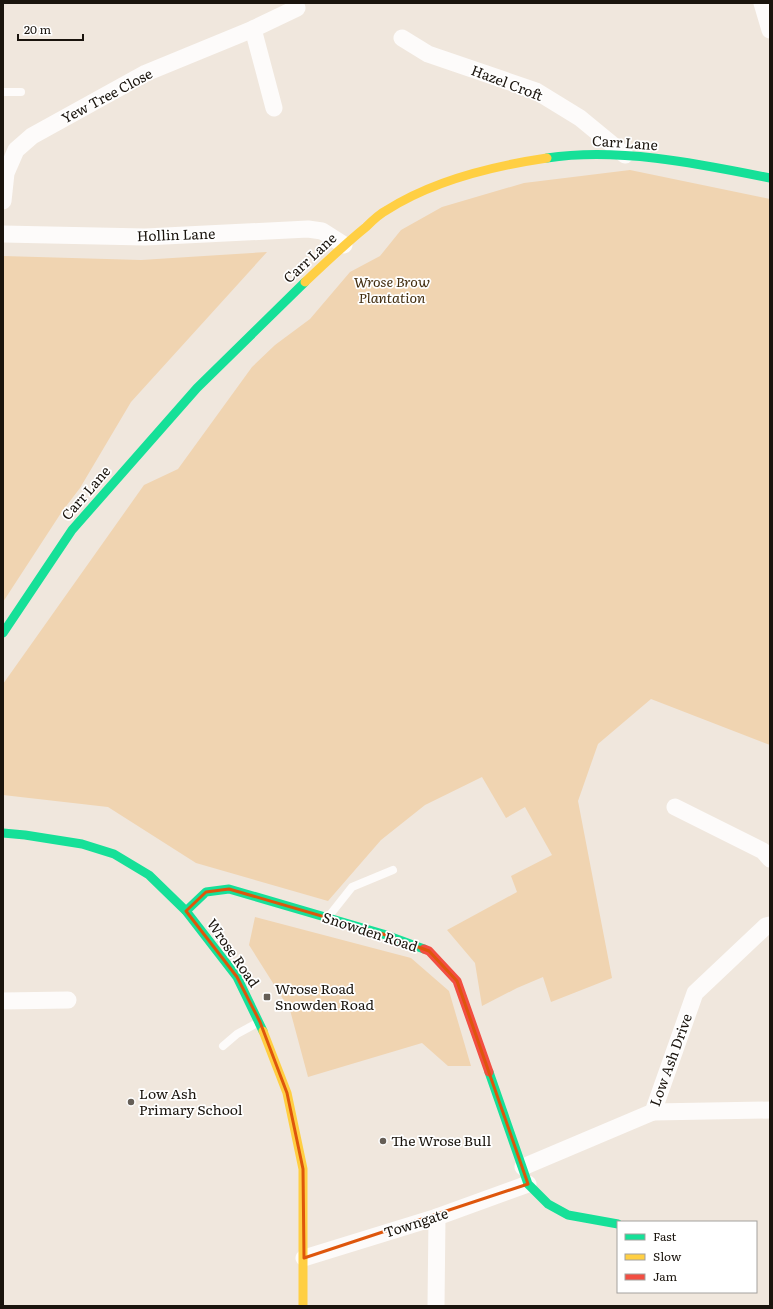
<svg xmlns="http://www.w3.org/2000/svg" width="773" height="1309" font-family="Literata,serif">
	<rect width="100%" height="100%" fill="#f0e7dd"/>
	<g fill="#f0d4b1">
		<polygon points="630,170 770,199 770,745 651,699 598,744 578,801 612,978 551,1002 543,977 517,988 482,1006 475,963 447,930 517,892 511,876 552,855 525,807 506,818 482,777 425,805 381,840 328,901 196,863 108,807 3,795 3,684 144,485 178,469 252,367 275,345 310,319 350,272 380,256 401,230 442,207 524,183"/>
		<polygon points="267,252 131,402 80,488 61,513 3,602 3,256 141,260"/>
		<polygon points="255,917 411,958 449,991 471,1066 448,1066 422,1043 308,1077 290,1010 249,945"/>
	</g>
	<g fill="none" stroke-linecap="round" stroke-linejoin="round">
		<g stroke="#fdfbfa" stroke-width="8">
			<polyline points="3,92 21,92"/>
			<polyline points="329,916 352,887 393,870"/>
			<polyline points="223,1046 237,1034 259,1022"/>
		</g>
		<g stroke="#fdfbfa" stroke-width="17">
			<polyline points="762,3 770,30"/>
			<polyline points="253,29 274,108"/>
			<polyline points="402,38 428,54 536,91 580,118 625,155"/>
			<polyline points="3,201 6,173 16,150 32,136 146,73 253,29 297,8"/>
			<polyline points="3,234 145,237 308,229 322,231 344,245"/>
			<polyline points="675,807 763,851 770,859"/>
			<polyline points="3,1001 68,1000"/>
			<polyline points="653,1112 770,1110"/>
			<polyline points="523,1167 653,1112 695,993 766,926 770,925"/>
			<polyline points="304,1258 437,1217 528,1184"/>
			<polyline points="436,1306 437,1217"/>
		</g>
		<g stroke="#16e098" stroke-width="9">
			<path d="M547,158C619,147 700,164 770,178"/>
			<polyline points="3,633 72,530 197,388 305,282"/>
			<polyline points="3,833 25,835 82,844 114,854 149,875 186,911 237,977 263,1031"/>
			<polyline points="186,911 206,892 229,889 383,934 424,949"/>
			<polyline points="489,1072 528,1184 548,1204 568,1215 618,1224"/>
		</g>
		<g stroke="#ffcf43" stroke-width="9">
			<path d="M305,282C325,263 345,244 366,227C372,221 379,214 387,210C434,180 493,166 547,158"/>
			<polyline points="263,1031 287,1093 303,1169 303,1306"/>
		</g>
		<polyline stroke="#f24e42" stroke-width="9" points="424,949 429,951 457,981 489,1072"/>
	</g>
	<path fill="none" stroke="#de560c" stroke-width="3" stroke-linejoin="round" d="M229,889L383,934L429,951L457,981L528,1184L304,1258L303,1169L287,1093L260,1022L237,977L186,911L206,892Z"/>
	<g fill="#655e56" stroke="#fff" stroke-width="1.5">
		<rect x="263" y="993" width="8" height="8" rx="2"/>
		<circle cx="131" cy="1102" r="4"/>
		<circle cx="383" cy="1141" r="4"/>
	</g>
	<g text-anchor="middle" stroke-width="3.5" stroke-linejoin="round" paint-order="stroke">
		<g font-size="14" fill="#1a140d" stroke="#fff">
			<text transform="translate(507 83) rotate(21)" y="5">Hazel Croft</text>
			<text transform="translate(107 96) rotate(-28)" y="5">Yew Tree Close</text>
			<text transform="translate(625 143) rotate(4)" y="5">Carr Lane</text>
			<text transform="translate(176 235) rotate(-2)" y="5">Hollin Lane</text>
			<text transform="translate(310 258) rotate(-43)" y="5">Carr Lane</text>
			<text transform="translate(86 493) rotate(-49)" y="5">Carr Lane</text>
			<text transform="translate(370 932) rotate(18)" y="5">Snowden Road</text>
			<text transform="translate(233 953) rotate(55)" y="5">Wrose Road</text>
			<text transform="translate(671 1060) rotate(-70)" y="5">Low Ash Drive</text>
			<text transform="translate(416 1223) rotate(-18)" y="5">Towngate</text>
		</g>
		<g font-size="14" font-style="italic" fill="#412c0e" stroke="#fff">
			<text x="392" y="287">Wrose Brow<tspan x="392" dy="16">Plantation</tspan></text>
		</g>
		<g font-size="14" fill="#1a140d" stroke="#fff" text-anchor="start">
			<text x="275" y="994">Wrose Road<tspan x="275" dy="16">Snowden Road</tspan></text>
			<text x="139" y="1099">Low Ash<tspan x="139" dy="16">Primary School</tspan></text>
			<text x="391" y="1146">The Wrose Bull</text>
		</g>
	</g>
	<rect width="773" height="1309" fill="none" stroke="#1a140d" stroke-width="8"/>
	<rect x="617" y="1221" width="140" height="72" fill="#ffffff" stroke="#a3a19e"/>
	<rect x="625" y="1234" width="20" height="6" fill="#16e098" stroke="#a3a19e"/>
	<text x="653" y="1241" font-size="12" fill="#1a140d">Fast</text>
	<rect x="625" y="1254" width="20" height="6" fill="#ffcf43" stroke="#a3a19e"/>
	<text x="653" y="1261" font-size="12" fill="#1a140d">Slow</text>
	<rect x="625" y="1274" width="20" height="6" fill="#f24e42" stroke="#a3a19e"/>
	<text x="653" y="1281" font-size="12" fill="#1a140d">Jam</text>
	<path d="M18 34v6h65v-6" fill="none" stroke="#1a140d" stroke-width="2"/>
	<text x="24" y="34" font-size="12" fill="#1a140d" stroke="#ffffff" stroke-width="3" paint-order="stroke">20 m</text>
</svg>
